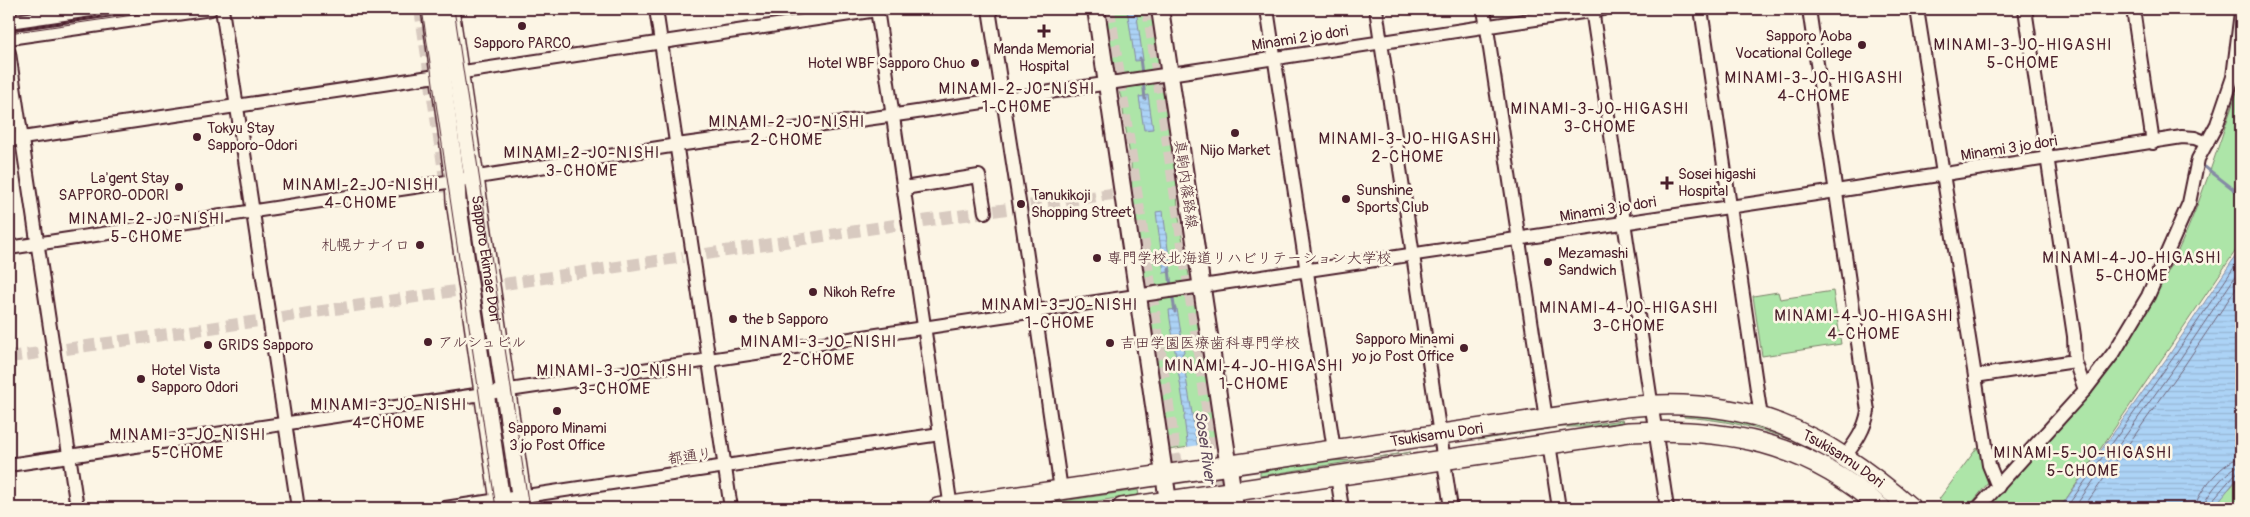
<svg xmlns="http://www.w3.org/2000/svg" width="2250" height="517" font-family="Pangolin,'Klee One',sans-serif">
	<defs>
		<pattern id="water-rules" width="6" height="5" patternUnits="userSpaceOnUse" patternTransform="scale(1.25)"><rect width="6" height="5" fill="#acd3f6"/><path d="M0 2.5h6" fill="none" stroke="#96b5d3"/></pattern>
	</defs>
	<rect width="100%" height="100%" fill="#fcf5e5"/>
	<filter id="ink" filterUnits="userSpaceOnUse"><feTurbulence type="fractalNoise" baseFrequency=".02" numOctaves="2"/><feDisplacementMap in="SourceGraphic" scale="10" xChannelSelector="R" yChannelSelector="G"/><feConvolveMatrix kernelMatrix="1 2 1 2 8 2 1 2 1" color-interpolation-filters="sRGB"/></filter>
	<g filter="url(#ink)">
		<g fill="#ade5a8" stroke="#7c826a">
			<polygon points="1104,9 1153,9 1176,172 1178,210 1186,262 1198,313 1216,443 1169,450 1132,197 1131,163 1121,98 1112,67"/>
			<path d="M2241,81V243L2060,508H1986C2029,460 2076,416 2114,363C2148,315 2176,260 2197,206C2213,165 2226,122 2241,81Z"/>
			<polygon points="1833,291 1841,344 1762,356 1753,296 1778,292 1780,299"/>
			<path d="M1684,414C1768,415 1835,454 1896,508H1890C1875,494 1860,480 1843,468C1798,435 1738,421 1684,417Z"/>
			<polygon points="1622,420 1623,422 1588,427 1562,427 1478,440 1478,438 1563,424 1587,425"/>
			<polygon points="1977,448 1982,456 1988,483 1968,508 1950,508 1939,499"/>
			<polygon points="1411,452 1260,476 1260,472 1325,461 1360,460"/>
			<polygon points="2241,476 2241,508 2211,508"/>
			<polygon points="1138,490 1139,495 1049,508 1014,508"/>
		</g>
		<g fill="url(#water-rules)" stroke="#858ba5">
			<polygon points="1127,9 1136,9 1143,60 1135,61"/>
			<polygon points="1148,95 1153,129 1144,130 1139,97"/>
			<polygon points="1163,211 1171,272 1164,273 1156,212"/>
			<polygon points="2241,248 2241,474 2213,508 2060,508 2169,355"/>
			<polygon points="1177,309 1184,352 1182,354 1208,508 1195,508 1184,417 1185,414 1170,319 1169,310"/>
		</g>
		<polygon fill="#fcf5e5" points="1200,445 1211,508 1194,508 1186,447"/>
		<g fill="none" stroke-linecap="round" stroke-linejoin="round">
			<g stroke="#71677c" stroke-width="1">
				<polyline points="2066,508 2173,358 2241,257"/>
				<polyline points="2074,508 2178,362 2241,268"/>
				<polyline points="2083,508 2184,366 2241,281"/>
				<path d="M2195,508C2196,493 2226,458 2241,458"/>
				<path d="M2203,508C2204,497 2230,466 2241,465"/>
				<polyline points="2209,508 2210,503 2235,474 2241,471"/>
			</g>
			<g stroke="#858ba5" stroke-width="3">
				<polyline points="1140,58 1142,74"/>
				<polyline points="1143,80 1145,99"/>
				<polyline points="2205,167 2241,195"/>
				<polyline points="1169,269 1171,287"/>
				<polyline points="1172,293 1175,312"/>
			</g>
			<g stroke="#d8cac0" stroke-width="12" stroke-dasharray="12 6" stroke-linecap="butt">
				<polyline points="420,9 447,192"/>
				<polyline points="1109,9 1183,506"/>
				<polyline points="1148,9 1222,508"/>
				<polyline points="923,221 1112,194"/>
				<polyline points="706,254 895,225"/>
				<polyline points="504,284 683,257"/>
				<polyline points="282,317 455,291"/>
				<polyline points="66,349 258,321"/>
				<polyline points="9,357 40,353"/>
			</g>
			<g stroke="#4a1f2b" stroke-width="16">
				<g id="minor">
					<polyline points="222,9 298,508"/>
					<polyline points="656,9 731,508"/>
					<polyline points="877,9 951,508"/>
					<polyline points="989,9 1020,208 1061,490"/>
					<polyline points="1267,9 1334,450"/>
					<polyline points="1376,9 1451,508"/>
					<polyline points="1484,9 1546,419"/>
					<polyline points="1592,9 1667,508"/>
					<polyline points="1701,9 1761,417"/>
					<path d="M1809,9L1868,411C1865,429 1856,442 1845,456"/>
					<polyline points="1917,9 1989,465 1998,487"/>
					<polyline points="2025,9 2074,336 2075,361 2085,390"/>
					<polyline points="2133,9 2153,143"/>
					<polyline points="9,22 98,9"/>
					<polyline points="9,38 211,9"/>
					<polyline points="9,53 77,508"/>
					<polyline points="9,140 877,10"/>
					<polyline points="904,188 979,176 985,212"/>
					<polyline points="9,248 434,184 677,145 910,113 1603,9"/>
					<polyline points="1975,376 2075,361"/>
					<polyline points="1549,444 1559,508"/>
					<polyline points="9,465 1836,191 2182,137 2195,138 2207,143"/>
					<polyline points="1337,476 1342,508"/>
					<polyline points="445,508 940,434"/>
					<polyline points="1978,508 2085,390 2115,351 2148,296 2189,203 2198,159 2217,124 2233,77 2241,12"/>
				</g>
			</g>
			<g stroke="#4a1f2b" stroke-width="20">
				<g id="major">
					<polyline points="1096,9 1169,508"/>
					<polyline points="1160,9 1235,508"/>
				</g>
			</g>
			<g stroke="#4a1f2b" stroke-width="22">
				<g id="highway">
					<polyline points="431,9 455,181 456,201 501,508"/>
					<path id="s1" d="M449,9L523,508"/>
					<path id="s2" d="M938,508L1625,407C1747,395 1820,430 1911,508"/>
					<path d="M1122,508L1629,432C1726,427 1806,442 1881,508"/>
				</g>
			</g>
			<use href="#minor" stroke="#fcf5e5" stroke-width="12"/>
			<use href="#major" stroke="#fcf5e5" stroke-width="16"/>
			<use href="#highway" stroke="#fcf5e5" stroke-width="19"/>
			<g stroke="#4a1f2b" stroke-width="1">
				<polyline points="422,9 496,508"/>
				<polyline points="454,9 529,508"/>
				<polyline points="9,33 175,9"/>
			</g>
		</g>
	</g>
	<g fill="#4a1f2b" stroke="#fcf5e5" stroke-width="2">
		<circle cx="522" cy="26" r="5"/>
		<path d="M1041.5 23.5h5v5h5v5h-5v5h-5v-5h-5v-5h5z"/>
		<circle cx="1862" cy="45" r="5"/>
		<circle cx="975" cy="63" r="5"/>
		<circle cx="1235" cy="133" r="5"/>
		<circle cx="197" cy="137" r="5"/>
		<path d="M1664.5 175.5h5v5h5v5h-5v5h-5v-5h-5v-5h5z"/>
		<circle cx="179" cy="187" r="5"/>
		<circle cx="1346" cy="199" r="5"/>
		<circle cx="1021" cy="204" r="5"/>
		<circle cx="420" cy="245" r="5"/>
		<circle cx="1097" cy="258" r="5"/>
		<circle cx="1548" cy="262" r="5"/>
		<circle cx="813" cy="292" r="5"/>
		<circle cx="733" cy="319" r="5"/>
		<circle cx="428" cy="342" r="5"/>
		<circle cx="1110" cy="343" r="5"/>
		<circle cx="208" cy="345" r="5"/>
		<circle cx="1464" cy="348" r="5"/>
		<circle cx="141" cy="379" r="5"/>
		<circle cx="557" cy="411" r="5"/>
	</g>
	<g text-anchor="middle" stroke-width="5" stroke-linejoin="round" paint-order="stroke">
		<g font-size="15" fill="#4a1f2b" stroke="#fcf5e5" text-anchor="start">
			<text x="1852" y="41" text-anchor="end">Sapporo Aoba<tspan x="1852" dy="17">Vocational College</tspan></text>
			<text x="522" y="48" text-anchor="middle">Sapporo PARCO</text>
			<text x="1044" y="54" text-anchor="middle">Manda Memorial<tspan x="1044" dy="17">Hospital</tspan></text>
			<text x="965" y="68" text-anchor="end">Hotel WBF Sapporo Chuo</text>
			<text x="207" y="133">Tokyu Stay<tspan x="207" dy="17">Sapporo-Odori</tspan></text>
			<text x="1235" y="155" text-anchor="middle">Nijo Market</text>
			<text x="1678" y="179">Sosei higashi<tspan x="1678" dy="17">Hospital</tspan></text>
			<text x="169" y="183" text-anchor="end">La'gent Stay<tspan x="169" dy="17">SAPPORO-ODORI</tspan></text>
			<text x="1356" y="195">Sunshine<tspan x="1356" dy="17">Sports Club</tspan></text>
			<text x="1031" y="200">Tanukikoji<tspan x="1031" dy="17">Shopping Street</tspan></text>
			<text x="410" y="250" text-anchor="end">札幌ナナイロ</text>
			<text x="1558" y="258">Mezamashi<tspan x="1558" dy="17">Sandwich</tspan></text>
			<text x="1107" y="263">専門学校北海道リハビリテーション大学校</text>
			<text x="823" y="297">Nikoh Refre</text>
			<text x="743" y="324">the b Sapporo</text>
			<text x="1454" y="344" text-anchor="end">Sapporo Minami<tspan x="1454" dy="17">yo jo Post Office</tspan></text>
			<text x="438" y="347">アルシュビル</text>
			<text x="1120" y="348">吉田学園医療歯科専門学校</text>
			<text x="218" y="350">GRIDS Sapporo</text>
			<text x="151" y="375">Hotel Vista<tspan x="151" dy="17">Sapporo Odori</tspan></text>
			<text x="557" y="433" text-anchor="middle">Sapporo Minami<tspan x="557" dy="17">3 jo Post Office</tspan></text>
		</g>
		<g font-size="15" fill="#4a1f2b" stroke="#fcf5e5">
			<text transform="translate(1300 38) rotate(-9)" y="5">Minami 2 jo dori</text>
			<text transform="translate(2009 148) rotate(-9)" y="5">Minami 3 jo dori</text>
			<text transform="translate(1186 184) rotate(82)" y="5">真駒内篠路線</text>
			<text transform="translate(1608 209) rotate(-9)" y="5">Minami 3 jo dori</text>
			<text dy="5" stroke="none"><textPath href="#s1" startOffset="252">Sapporo Ekimae Dori</textPath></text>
			<text dy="5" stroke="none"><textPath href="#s2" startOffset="504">Tsukisamu Dori</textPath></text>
			<text transform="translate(690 456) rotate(-8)" y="5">都通り</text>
			<text dy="5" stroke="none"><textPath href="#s2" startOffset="924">Tsukisamu Dori</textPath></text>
		</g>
		<g font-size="16" letter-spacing="1" fill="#4a1f2b" stroke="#fcf5e5">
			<text x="2023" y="50">MINAMI-3-JO-HIGASHI<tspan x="2023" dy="18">5-CHOME</tspan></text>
			<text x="1814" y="83">MINAMI-3-JO-HIGASHI<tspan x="1814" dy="18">4-CHOME</tspan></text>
			<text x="1017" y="94">MINAMI-2-JO-NISHI<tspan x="1017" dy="18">1-CHOME</tspan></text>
			<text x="1600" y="114">MINAMI-3-JO-HIGASHI<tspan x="1600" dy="18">3-CHOME</tspan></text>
			<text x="787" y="127">MINAMI-2-JO-NISHI<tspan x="787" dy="18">2-CHOME</tspan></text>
			<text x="1408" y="144">MINAMI-3-JO-HIGASHI<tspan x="1408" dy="18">2-CHOME</tspan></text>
			<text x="582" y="158">MINAMI-2-JO-NISHI<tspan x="582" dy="18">3-CHOME</tspan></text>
			<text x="361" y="190">MINAMI-2-JO-NISHI<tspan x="361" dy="18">4-CHOME</tspan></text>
			<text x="147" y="224">MINAMI-2-JO-NISHI<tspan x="147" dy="18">5-CHOME</tspan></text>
			<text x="2132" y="263">MINAMI-4-JO-HIGASHI<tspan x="2132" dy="18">5-CHOME</tspan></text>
			<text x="1060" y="310">MINAMI-3-JO-NISHI<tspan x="1060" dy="18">1-CHOME</tspan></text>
			<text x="1629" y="313">MINAMI-4-JO-HIGASHI<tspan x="1629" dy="18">3-CHOME</tspan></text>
			<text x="1864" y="321">MINAMI-4-JO-HIGASHI<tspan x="1864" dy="18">4-CHOME</tspan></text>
			<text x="819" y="347">MINAMI-3-JO-NISHI<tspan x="819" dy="18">2-CHOME</tspan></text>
			<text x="1254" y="371">MINAMI-4-JO-HIGASHI<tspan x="1254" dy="18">1-CHOME</tspan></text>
			<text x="615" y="376">MINAMI-3-JO-NISHI<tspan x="615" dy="18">3-CHOME</tspan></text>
			<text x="389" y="410">MINAMI-3-JO-NISHI<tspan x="389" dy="18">4-CHOME</tspan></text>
			<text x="188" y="440">MINAMI-3-JO-NISHI<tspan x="188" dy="18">5-CHOME</tspan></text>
			<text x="2083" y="458">MINAMI-5-JO-HIGASHI<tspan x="2083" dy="18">5-CHOME</tspan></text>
		</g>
		<g font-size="16" font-style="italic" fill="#624c5e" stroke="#fcf5e5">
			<text transform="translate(1206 447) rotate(82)" y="6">Sosei River</text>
		</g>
	</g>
	<rect width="2250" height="517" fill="none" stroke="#fcf5e5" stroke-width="30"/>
	<rect x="15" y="15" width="2220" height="487" fill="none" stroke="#4a1f2b" stroke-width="2" filter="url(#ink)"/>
</svg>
